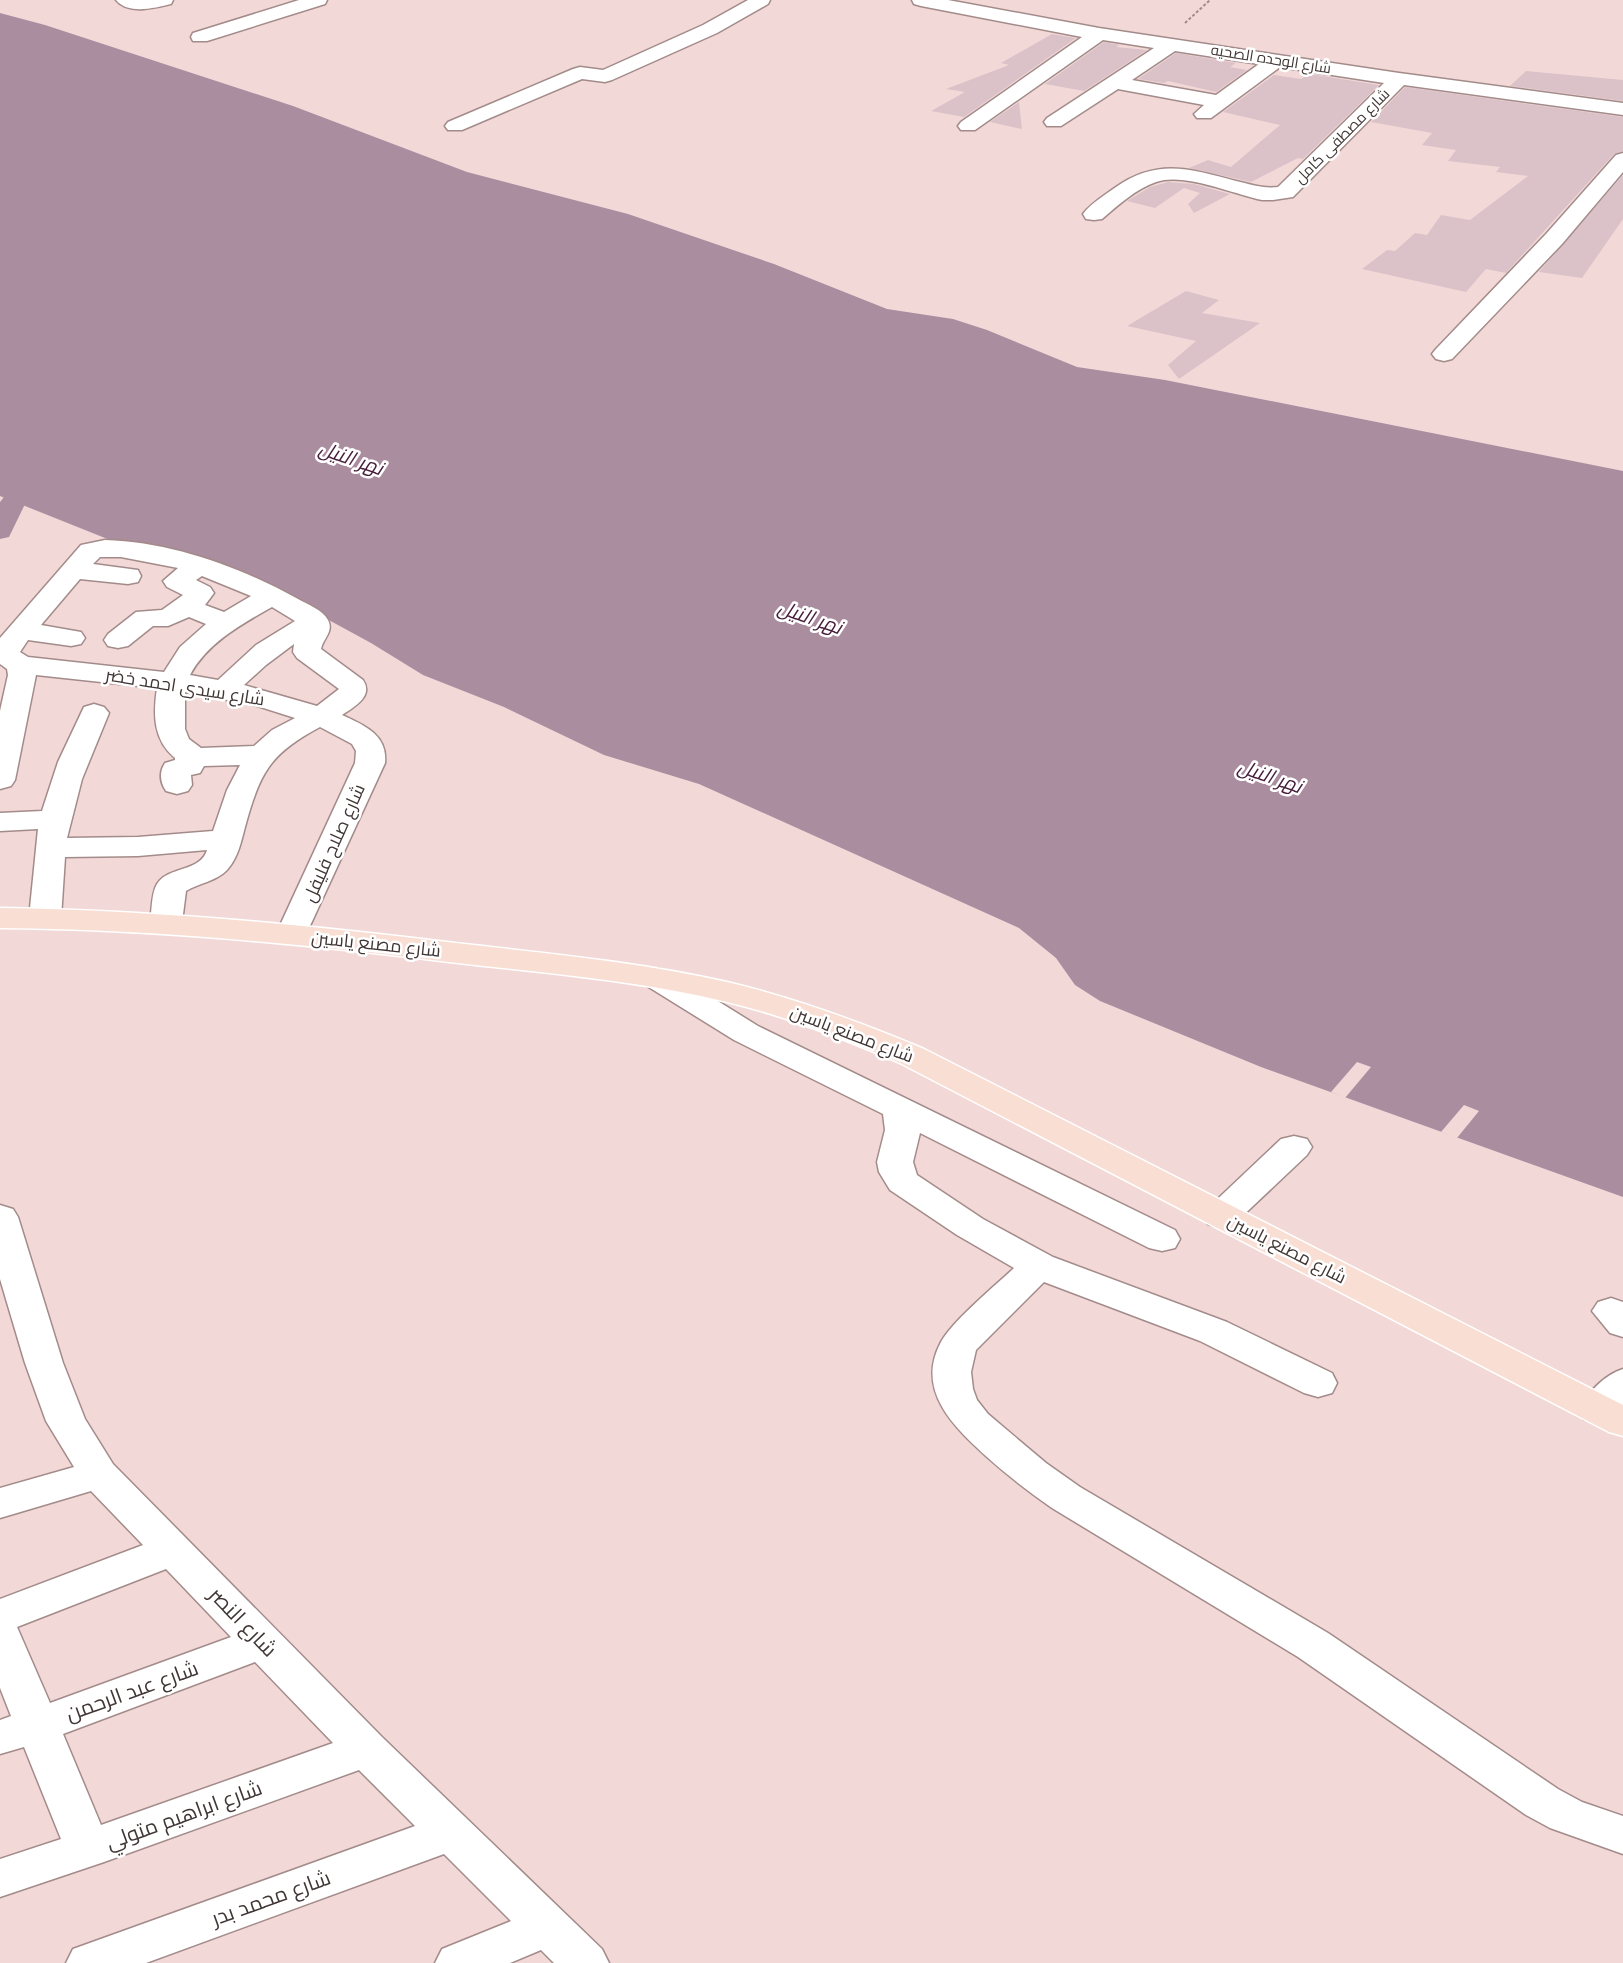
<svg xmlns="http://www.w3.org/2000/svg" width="1623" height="1963" font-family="Figtree,Cairo,sans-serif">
	<rect width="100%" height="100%" fill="#f2d9d8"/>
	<polygon fill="#ab8da0" points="0,13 45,25 293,106 467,172 628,214 774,264 887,309 953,319 987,330 1077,367 1165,380 1623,471 1623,1197 1261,1067 1100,1001 1075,985 1056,958 1019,928 699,784 604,755 504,707 423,675 371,643 259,582 200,557 120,544 0,496"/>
	<g fill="#f2d9d8">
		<polygon points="1357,1062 1371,1067 1345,1098 1331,1092"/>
		<polygon points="1464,1105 1479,1111 1457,1138 1441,1132"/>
	</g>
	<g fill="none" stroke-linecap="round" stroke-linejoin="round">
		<polygon fill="#ab8da0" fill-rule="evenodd" points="13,494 22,497 26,502 9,537 0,539 0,502 4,497"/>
	</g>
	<g fill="#dbc2c9">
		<polygon points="1052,34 1076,38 964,117 931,111 965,92 946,89 1009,65 1001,63"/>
		<polygon points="1104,42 1120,45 1116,47 1147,50 1084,91 1045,84"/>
		<polygon points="1176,53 1236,63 1230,67 1247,70 1216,92 1168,81 1164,83 1138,79"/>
		<polygon points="1526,71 1623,80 1623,101 1510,86"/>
		<polygon points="1310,74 1379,85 1303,159 1298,158 1251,182 1189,168 1208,160 1231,167 1280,125 1223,112 1274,75 1301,79"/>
		<polygon points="1405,87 1623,117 1623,151 1614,154 1506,273 1486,269 1466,292 1362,269 1387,250 1395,251 1415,233 1427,235 1441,215 1470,220 1528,176 1496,172 1500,167 1448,161 1456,150 1422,145 1432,133 1371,122"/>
		<polygon points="1019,102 1022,129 990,122"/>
		<polygon points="1623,175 1623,219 1582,278 1539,272"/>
		<polygon points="1168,182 1194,184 1230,194 1194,213 1188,204 1200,193 1184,188 1155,208 1127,201 1150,187"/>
		<polygon points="1186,291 1219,300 1202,313 1260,323 1179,379 1168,365 1196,341 1127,326"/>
	</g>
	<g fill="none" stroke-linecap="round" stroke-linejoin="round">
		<g stroke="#a38b8a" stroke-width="3">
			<g id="minor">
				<path d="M116,0H173L171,4C155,8 128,15 116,0Z"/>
				<polygon points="299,0 327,0 325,4 207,41 193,41 191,37 193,33"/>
				<polygon points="748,0 770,0 768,4 717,33 612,80 605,82 582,79 462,130 448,130 445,126 448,122 573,69 580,67 603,70 703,25"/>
				<path d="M912,0H948L1099,28L1399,73L1623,103V115L1404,85L1293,197L1273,200H1262C1233,194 1184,172 1156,182C1136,189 1118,205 1102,219L1094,220L1086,219L1083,214C1091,203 1105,195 1116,187C1158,158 1190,169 1236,181C1250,184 1263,189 1278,187L1384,83L1280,67L1211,118H1197L1194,114L1204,105L1118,89L1061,126H1047L1044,122L1047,118L1154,48L1103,40L975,130H961L958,126L961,122L1082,37L921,6L914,4ZM1175,51L1259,64L1216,95L1132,80Z"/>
				<polygon points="1623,153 1623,172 1562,244 1452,359 1444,361 1436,359 1432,354 1436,349 1546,234 1616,155"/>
				<path d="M105,540C172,542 240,567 298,599C307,604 323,610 328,620C334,632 323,638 321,649L363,680C374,696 354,707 342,715C364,725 388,735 385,763L303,941L292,944L281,941L276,934L355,763L356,751L352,744L320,727C269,754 260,773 245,827C241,842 238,858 227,870C217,881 199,883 186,891L182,922L177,929L166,932L155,929L150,922C152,911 151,894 157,884C168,866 201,872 207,850L138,856L65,857L61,918L56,925L45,928L34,925L29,918L38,829L0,831V813L42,811L58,762L84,707L94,704L104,707L109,713L82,779L67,838L138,837L213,831L227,790L240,765L204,766L200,773L191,775L192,785L188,791L177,794L166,791C160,782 159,772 165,763L175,760V758C153,740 153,714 157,688L36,675L15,780L11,786L0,789V711L8,675L7,669L0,664V638L81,545ZM100,557H121L178,568L163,581L167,587L183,595L162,610L136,612L108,634L104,640L108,646L118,648L128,646L153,626H168L189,617L206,624L180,647L164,672L28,657L20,652L28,640L71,646L81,644L85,638L81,632L41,625L80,579L128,584L138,582L141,576L138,570L93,564ZM202,576L251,596L224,612L205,605L214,593L210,587L196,580ZM272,607L295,621L256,645L218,680L190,675C207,643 242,624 272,607ZM294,644L293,652L297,658L339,689L317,706L244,685L266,665ZM185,692L254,705L295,718L272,730L254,746L201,748L189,739L185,729Z"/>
				<path d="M659,969L671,972L758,1026L1175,1230L1180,1239L1175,1248L1162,1251L1149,1248L920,1133L913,1162L917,1175L983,1219L1053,1257L1227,1322L1332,1373L1337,1383L1332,1393L1318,1397L1304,1393L1200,1341L1044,1282L976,1350L971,1372L973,1389L977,1400L988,1414L1046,1463L1080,1487L1328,1633L1558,1789L1582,1802L1623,1816V1854L1550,1828L1526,1815L1298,1657L1052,1508C1029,1492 1007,1475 987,1457C954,1427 916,1391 940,1344C950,1323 995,1286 1014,1268L957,1235L890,1190L879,1172L877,1162L885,1130L883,1114L734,1040L647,986L643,979L647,972Z"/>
				<polygon points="1294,1136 1307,1139 1312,1147 1307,1155 1234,1224 1221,1228 1208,1224 1203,1216 1208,1208 1281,1139"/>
				<path d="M0,1205L13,1209L18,1217L63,1363L85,1419L113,1464L382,1737L602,1949L609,1963H554L541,1950L510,1963H435L442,1949L511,1921L444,1854L146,1963H66L73,1949L415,1826L359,1770L104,1862L0,1897V1859L61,1839L24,1747L0,1754V1720L11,1716L0,1688V1599L143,1545L91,1491L0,1518V1488L74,1467L46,1421L25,1363L0,1279ZM166,1569L231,1637L50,1703L17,1627ZM255,1662L333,1743L101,1825L63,1734Z"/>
				<polygon points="1611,1298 1623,1302 1623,1337 1610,1333 1592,1311 1598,1302"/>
				<path d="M1623,1369V1407C1609,1422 1604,1424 1584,1419L1578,1409C1589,1392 1604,1375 1623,1369Z"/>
			</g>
		</g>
		<g stroke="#fff" stroke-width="3">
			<path id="major" d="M0,908C150,910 298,924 447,942C541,953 635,961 727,982C795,998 860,1022 924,1049L1623,1405V1436L1609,1432L900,1063C844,1039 786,1016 727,1002C636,980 542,973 449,962C300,944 151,929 0,928Z"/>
		</g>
		<polyline stroke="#9f8d8c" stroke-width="2" stroke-dasharray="3 2" stroke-linecap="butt" points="1185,23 1210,0"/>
		<use href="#minor" fill="#fff" fill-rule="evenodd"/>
		<use href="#major" fill="#f9ded4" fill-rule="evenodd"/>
	</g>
	<g text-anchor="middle" stroke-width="5" stroke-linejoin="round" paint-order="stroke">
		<g font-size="15" fill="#403635" stroke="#fff">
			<text transform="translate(1271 59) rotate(9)" y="5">شارع الوحده الصحيه</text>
			<text transform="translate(1342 136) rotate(-45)" y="5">شارع مصطفى كامل</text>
		</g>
		<g font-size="18" fill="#403635" stroke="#fff">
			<text transform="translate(185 687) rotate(9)" y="6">شارع سيدى احمد خضر</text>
			<text transform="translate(334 843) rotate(-66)" y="6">شارع صلاح فليفل</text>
			<text transform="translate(376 944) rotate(6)" y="6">شارع مصنع ياسين</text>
			<text transform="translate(852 1034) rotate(21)" y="6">شارع مصنع ياسين</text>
			<text transform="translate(1287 1249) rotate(27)" y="6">شارع مصنع ياسين</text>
		</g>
		<g font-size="20" font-style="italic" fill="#451c39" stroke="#fff">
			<text transform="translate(351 458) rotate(19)" y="7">نهر النيل</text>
			<text transform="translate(810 617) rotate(19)" y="7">نهر النيل</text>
			<text transform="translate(1270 776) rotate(19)" y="7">نهر النيل</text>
		</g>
		<g font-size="21" fill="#403635" stroke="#fff">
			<text transform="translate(243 1622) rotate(46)" y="7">شارع النصر</text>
			<text transform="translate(132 1691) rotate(-20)" y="7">شارع عبد الرحمن</text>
			<text transform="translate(184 1815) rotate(-20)" y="7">شارع ابراهيم متولي</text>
			<text transform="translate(271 1898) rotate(-20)" y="7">شارع محمد بدر</text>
		</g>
	</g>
</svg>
